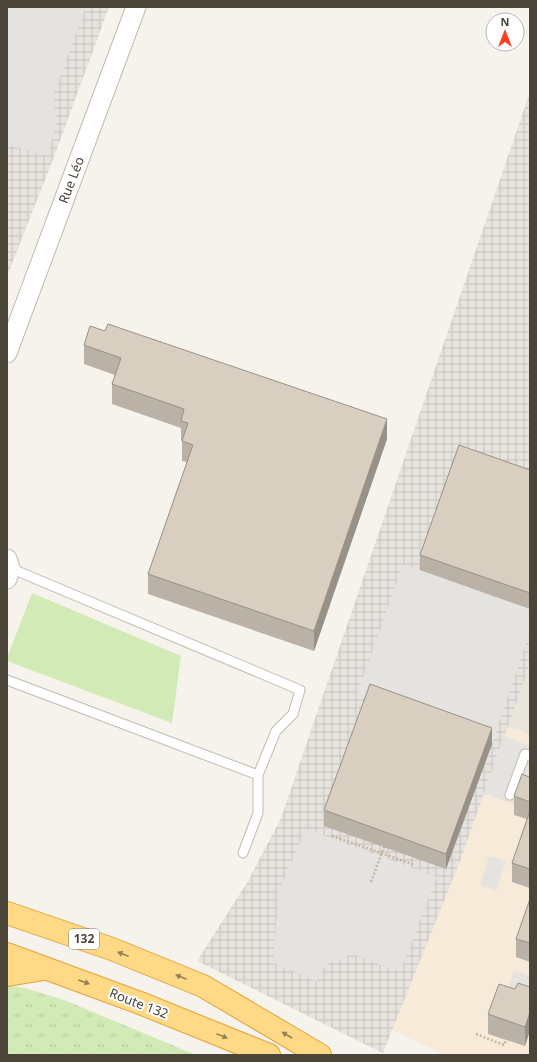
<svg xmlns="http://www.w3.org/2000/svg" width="537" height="1062" font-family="'Noto Sans',sans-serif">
	<defs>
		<pattern id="industrial-grid" width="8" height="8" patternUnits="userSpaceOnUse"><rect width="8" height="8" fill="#e6e2dd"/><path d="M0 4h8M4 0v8" fill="none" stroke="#c7c3be"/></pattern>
		<pattern id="grass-tufts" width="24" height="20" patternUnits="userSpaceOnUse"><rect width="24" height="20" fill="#d2eab5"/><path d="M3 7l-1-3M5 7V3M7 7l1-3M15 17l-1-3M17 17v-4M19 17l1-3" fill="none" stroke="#b6ca9c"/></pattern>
	</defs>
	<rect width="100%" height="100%" fill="#f6f3ec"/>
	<polygon fill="#eae5da" points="530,664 530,735 507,727"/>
	<polygon fill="#f7ead8" points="507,727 530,735 530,1055 445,1055 392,1030 460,861"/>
	<g fill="url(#industrial-grid)">
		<polygon points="7,7 109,7 54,157 7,276"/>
		<polygon points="530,92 530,664 460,861 383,1053 197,961 248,881 281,818"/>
	</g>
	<polygon fill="url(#grass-tufts)" points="7,985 25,988 64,1000 196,1055 7,1055"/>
	<polygon fill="#d2eab5" points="32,593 181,656 172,723 7,661 7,658"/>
	<g fill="#e5e3e0">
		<polygon points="7,7 86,7 54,93 56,128 47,156 7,145"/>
		<polygon points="403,564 530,609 530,632 492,744 357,695"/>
		<polygon points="504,736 530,746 530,773 518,805 484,794"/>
		<polygon points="306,829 437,877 400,972 352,954 326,965 316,981 273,963 279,890"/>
		<polygon points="489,856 506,861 496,891 480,885"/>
		<polygon points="514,971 530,976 530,1007 504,999"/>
	</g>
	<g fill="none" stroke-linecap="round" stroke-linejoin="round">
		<g stroke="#c2bbae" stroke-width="11">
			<g id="service">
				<polyline points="7,680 258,775 276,731 293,714 300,690 10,568"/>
				<polyline points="510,795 525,754 530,756"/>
				<polyline points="243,853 258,813 258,775"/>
			</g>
		</g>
		<g stroke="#c2bbae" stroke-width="21">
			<g id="minor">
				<polyline points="7,353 136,7"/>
				<polyline points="7,559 10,568 7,579"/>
			</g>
		</g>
		<g stroke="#e0a43c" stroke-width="24">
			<g id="trunk">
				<polyline points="7,913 112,949 203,986 320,1055"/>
				<polyline points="7,954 140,1003 269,1055"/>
				<polyline points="7,975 44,969"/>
			</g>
		</g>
		<g stroke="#c4b79f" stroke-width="2.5" stroke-dasharray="2 2" stroke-linecap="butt">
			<polyline points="332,836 415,865"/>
			<polyline points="371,882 384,847"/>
			<polyline points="476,1034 504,1045 506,1040"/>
		</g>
		<use href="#service" stroke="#fff" stroke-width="9"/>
		<use href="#minor" stroke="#fff" stroke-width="19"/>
		<use href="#trunk" stroke="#ffd985" stroke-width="22"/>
	</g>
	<g fill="#bab2a6">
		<polygon points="84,345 387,439 314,651 148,594 148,574 187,462 182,461 182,441 181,440 181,428 112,404 112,384 115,375 84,364"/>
		<polygon points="530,470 530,609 420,570 420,555"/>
		<polygon points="492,744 446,869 324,826 324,810"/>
		<polygon points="530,775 530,888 512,882 512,863 527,819 514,815 514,796 529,777"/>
		<polygon points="530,899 530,962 516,957 516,939"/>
		<polygon points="530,987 525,1046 488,1034 488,1014 515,989"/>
	</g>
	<g fill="#979187">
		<polygon points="387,419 387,439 314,651 314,631"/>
		<polygon points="492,728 492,744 446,869 446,854"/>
		<polygon points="530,1012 530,1031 525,1046 525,1027"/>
	</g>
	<g fill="#d8cfc1" stroke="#979187">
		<polygon points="108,324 387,419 314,631 148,574 193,445 182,441 188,423 181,421 184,409 112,384 121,358 84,345 90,326 105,331"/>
		<polygon points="459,445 530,470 530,593 420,555"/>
		<polygon points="370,684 492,728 446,854 324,810"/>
		<polygon points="522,774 529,777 530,775 530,802 514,796"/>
		<polygon points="530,811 530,869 512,863"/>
		<polygon points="530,899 530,943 516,939"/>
		<polygon points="518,983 530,987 530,1012 525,1027 488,1014 499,984 515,989"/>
	</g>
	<defs><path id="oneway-solid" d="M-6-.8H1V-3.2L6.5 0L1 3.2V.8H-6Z"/></defs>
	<g fill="#938057">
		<use href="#oneway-solid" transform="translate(123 954) rotate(-159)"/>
		<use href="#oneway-solid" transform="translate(181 977) rotate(-157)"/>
		<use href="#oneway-solid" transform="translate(84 982) rotate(20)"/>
		<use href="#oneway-solid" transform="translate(287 1035) rotate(-150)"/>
		<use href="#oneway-solid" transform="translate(222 1036) rotate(22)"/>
	</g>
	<g text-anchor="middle" stroke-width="4" stroke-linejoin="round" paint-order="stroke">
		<rect fill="#fff" stroke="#817c74" stroke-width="1" x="69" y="929" width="30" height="20" rx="3"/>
		<g font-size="12" font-weight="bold" fill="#4b4439">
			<text x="84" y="943">132</text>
		</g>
		<g font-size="13" fill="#4b4439" stroke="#fff">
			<text transform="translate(71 180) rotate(-69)" y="5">Rue Léo</text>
			<text transform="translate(139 1003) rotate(21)" y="5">Route 132</text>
		</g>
	</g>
	<rect width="537" height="1062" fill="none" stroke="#4b4439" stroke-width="16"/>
	<g transform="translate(505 32)"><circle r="19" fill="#ffffff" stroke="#b7b4b0"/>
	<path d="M0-3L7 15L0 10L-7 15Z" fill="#fc3f1d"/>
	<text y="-6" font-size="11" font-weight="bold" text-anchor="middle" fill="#4b4439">N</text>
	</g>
</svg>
